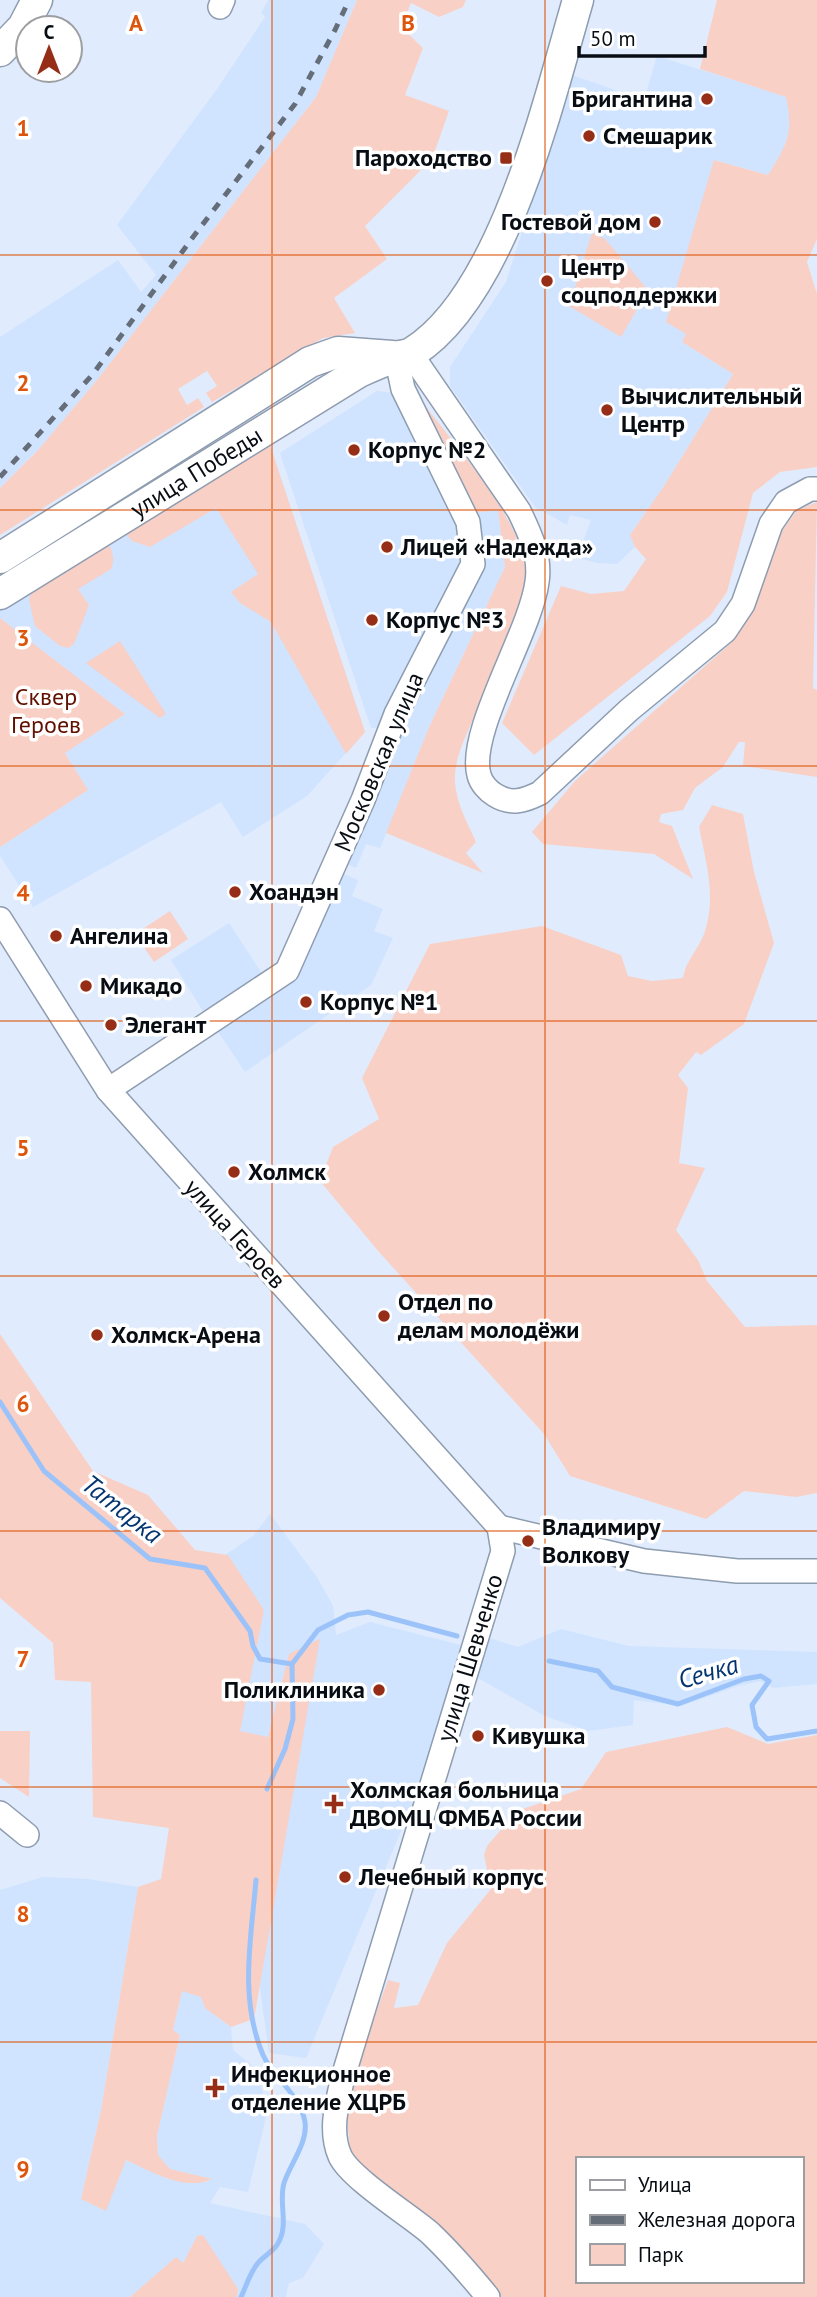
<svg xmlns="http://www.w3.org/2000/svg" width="817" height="2297" font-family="'PT Sans',sans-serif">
	<rect width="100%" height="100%" fill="#e0ecfd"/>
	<g fill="#d0e3ff">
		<polygon points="268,0 357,0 316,97 97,380 39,449 0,488 0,337 118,260 141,292 156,275 117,225 217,89 265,17 261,13"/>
		<polygon points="657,56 787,97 791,125 782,153 768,175 715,160 687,334 682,342 733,374 664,486 630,535 635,547 617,564 598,563 577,558 591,520 570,515 567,525 535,507 450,386 450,367 506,282 572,75 644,100"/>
		<polygon points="377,391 394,393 462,527 465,566 378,728 371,728 280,453"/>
		<polygon points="270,445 365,732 307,796 243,837 221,802 33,907 0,856 0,847 88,790 65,753 125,714 0,618 0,608"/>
		<polygon points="498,509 505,567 430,725 380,848 366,844 356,868 343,863 404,716 479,570 472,513"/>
		<polygon points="339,872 358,880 352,896 383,909 374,931 393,938 371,985 245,1072 217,1030 299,972"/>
		<polygon points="229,923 263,975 206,1016 171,960"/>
		<polygon points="270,1514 317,1577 333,1606 336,1635 370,1622 461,1645 422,1781 306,2058 269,2053 258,1975 215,1562 253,1536"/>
		<polygon points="561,1629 629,1646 817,1652 817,1684 773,1688 760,1681 738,1686 681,1706 634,1700 633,1725 588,1731 545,1716 476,1677 489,1638 518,1647"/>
		<polygon points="43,1877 88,1879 138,1887 101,2110 81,2199 126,2160 168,2179 190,2182 206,2182 211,2179 170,2169 158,2155 157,2136 180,2035 173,2031 182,1990 201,1997 205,2008 231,2027 233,2050 255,2068 268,2109 248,2192 220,2187 210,2203 305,2224 324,2244 303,2278 289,2283 286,2297 237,2297 238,2289 197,2236 183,2263 176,2257 130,2297 0,2297 0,1890"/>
	</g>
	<g fill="#f9d0c5" fill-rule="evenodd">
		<polygon points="357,0 466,0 463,7 439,17 411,3 401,27 423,48 405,95 449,111 432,159 365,226 387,259 334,298 355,333 323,338 212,402 206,393 217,386 207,371 178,389 187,405 198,398 204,407 0,535 0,488 39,449 97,380 316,97"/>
		<path d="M717,0H817V239L807,262L817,294V467L780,472L753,493L727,592L710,616L534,755L502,723L561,586L591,594L624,591L646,559L635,547L630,535L664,486L733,374L682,342L686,334L666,322L714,160L768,175C787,145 794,132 786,97L700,69Z"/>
		<polygon points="592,233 605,239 648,290 621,337 569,306"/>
		<path d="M421,400C452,442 515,512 524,561C533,608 488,682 470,726C462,745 454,762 455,782C456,803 468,824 476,842L466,853L483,873L386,833L430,725L505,567L498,510L472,513Z"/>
		<polygon points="270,445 365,732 346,754 271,622 240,603 231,592 258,574 216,508 150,547 132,541 125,533"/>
		<polygon points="817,502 813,688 817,690 817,777 743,766 745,742 739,742 723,767 695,788 683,810 661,814 659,822 672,826 693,879 654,854 543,844 532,832 575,781 731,643 782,531 797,510"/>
		<path d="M108,543C113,552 115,560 111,569L78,589L89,605L74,644L68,648L60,646L35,626L29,600L32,589Z"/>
		<polygon points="0,618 125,714 65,753 88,790 0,847"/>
		<polygon points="120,641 166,714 160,718 86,663"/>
		<path d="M712,805L743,814L754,872L774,943L744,1024L701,1055L696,1052L678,1075L688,1088L679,1163L705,1168L676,1230L698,1260L707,1281L745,1327L817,1325V1493L796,1497L744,1491L706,1519L570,1476L544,1434L379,1252L320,1181L333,1147L379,1119L362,1078L430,944L542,926L621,955L628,976L652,981L683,978C686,960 698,950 704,934C717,898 706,863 699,827Z"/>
		<polygon points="170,911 188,939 154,962 135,934"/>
		<path d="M0,1334L93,1471L148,1495L195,1550L228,1555L264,1610L240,1731L268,1737L289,1654L320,1639L254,2019L231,2027L205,2008L201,1997L182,1991L173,2030L180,2035L157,2136L158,2155L170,2169L212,2179C184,2192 151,2171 126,2160L106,2211L81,2199L101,2110L138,1887L161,1879L169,1828L93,1817L91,1682L55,1680L53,1643L0,1598Z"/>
		<path d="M727,1727L768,1744L817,1735V2297H501L491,2285L351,2157L346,2110L352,2079L388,1980L400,1983L394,2008L418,2005L447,1943L491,1889L484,1855L487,1846L517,1811L581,1789L606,1752ZM577,2159H801V2281H577Z"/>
		<polygon points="0,1731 30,1731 29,1797 0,1778"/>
		<polygon points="203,2235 238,2289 237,2297 130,2297 176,2257 183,2263 197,2236"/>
	</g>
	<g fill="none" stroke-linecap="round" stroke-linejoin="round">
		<g stroke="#9bc3fa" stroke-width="5">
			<polyline points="0,1402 44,1471 150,1559 205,1568 250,1631 253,1646 260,1659 292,1664"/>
			<polyline points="549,1661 598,1671 612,1687 678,1704 744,1679 761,1676 769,1681 752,1705 756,1727 767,1739 817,1731"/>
			<polyline points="292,1664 318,1630 348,1615 368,1612 457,1636"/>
			<polyline points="267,1789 285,1749 293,1719 292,1664"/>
			<path d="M241,2297C246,2287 250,2272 258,2263C263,2257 272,2252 277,2245C290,2225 278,2204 284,2183C290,2164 308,2143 305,2122C300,2094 274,2079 263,2055C239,1998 251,1940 256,1880"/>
		</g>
		<g stroke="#8e9cb0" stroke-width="26">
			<g id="minor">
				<polyline points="220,7 223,0"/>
				<path d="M411,354L519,511C530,534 541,556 537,582C531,631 467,732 479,775C481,783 488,791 495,795C511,805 524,801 540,793L629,710L725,631L743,604L771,524L786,502L810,489H817"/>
				<path d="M0,919L108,1090L499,1527L503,1551L343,2077C337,2103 329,2131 340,2156C350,2178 409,2215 430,2233C451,2253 470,2275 488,2297"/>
				<polyline points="108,1090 287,971 363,800 396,714 473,564 468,522 403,389 396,356"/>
				<polyline points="499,1527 644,1561 737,1571 817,1571"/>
				<polyline points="0,1813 27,1835"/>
			</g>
		</g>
		<g stroke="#8e9cb0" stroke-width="33">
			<g id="major">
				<polyline points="0,51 23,27 37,0"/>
				<polyline points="0,558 310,362 338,352 392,356"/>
				<path id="s1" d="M0,594L359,372C370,367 381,362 393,358C400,355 407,356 413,352C504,295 549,99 578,0"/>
			</g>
		</g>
		<use href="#minor" stroke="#fff" stroke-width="23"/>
		<use href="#major" stroke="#fff" stroke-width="30"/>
		<polyline stroke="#656d78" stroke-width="5" stroke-dasharray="9 9" stroke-linecap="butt" points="0,477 93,374 193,237 295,104 335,30 349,0"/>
	</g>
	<path fill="none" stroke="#dd550c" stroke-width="2" stroke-opacity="0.55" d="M272,0V2297M545,0V2297M0,255H817M0,510H817M0,766H817M0,1021H817M0,1276H817M0,1531H817M0,1787H817M0,2042H817"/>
	<g fill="#962e17" stroke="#fff" stroke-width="2.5">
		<circle cx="707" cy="99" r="7"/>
		<circle cx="589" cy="136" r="7"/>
		<rect x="499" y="151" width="14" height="14" rx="3.5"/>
		<circle cx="655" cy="222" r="7"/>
		<circle cx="547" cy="281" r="7"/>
		<circle cx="607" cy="410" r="7"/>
		<circle cx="354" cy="450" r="7"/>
		<circle cx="387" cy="547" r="7"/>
		<circle cx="372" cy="620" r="7"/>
		<circle cx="235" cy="892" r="7"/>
		<circle cx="56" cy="936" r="7"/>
		<circle cx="86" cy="986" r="7"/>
		<circle cx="306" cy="1002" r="7"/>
		<circle cx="111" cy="1025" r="7"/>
		<circle cx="234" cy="1172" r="7"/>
		<circle cx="384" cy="1316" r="7"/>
		<circle cx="97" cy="1335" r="7"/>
		<circle cx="528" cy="1541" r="7"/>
		<circle cx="379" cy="1690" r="7"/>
		<circle cx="478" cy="1736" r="7"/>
		<path d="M330.5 1793.5h7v7h7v7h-7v7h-7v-7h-7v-7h7z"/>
		<circle cx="345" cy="1877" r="7"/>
		<path d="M211.5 2077.5h7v7h7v7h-7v7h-7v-7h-7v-7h7z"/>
	</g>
	<g text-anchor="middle" stroke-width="7" stroke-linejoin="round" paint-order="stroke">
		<g font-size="24" font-weight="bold" fill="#080d13" stroke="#fff" text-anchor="start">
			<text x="693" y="107" text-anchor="end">Бригантина</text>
			<text x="603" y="144">Смешарик</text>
			<text x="492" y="166" text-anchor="end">Пароходство</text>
			<text x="641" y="230" text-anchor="end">Гостевой дом</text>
			<text x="561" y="275">Центр<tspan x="561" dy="28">соцподдержки</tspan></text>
			<text x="621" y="404">Вычислительный<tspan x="621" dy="28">Центр</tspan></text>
			<text x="368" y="458">Корпус №2</text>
			<text x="401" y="555">Лицей «Надежда»</text>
			<text x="386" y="628">Корпус №3</text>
			<text x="249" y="900">Хоандэн</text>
			<text x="70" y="944">Ангелина</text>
			<text x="100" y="994">Микадо</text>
			<text x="320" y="1010">Корпус №1</text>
			<text x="125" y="1033">Элегант</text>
			<text x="248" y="1180">Холмск</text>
			<text x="398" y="1310">Отдел по<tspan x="398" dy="28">делам молодёжи</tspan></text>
			<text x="111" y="1343">Холмск-Арена</text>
			<text x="542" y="1535">Владимиру<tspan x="542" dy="28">Волкову</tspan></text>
			<text x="365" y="1698" text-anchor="end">Поликлиника</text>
			<text x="492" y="1744">Кивушка</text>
			<text x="350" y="1798">Холмская больница<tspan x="350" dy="28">ДВОМЦ ФМБА России</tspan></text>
			<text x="359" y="1885">Лечебный корпус</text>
			<text x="231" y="2082">Инфекционное<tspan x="231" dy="28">отделение ХЦРБ</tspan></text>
		</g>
		<g font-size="24" fill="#080d13" stroke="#fff">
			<text dy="8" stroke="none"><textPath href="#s1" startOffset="231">улица Победы</textPath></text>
			<text transform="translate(379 762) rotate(-67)" y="8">Московская улица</text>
			<text transform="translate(235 1234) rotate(48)" y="8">улица Героев</text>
			<text transform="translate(470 1658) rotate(-73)" y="8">улица Шевченко</text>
		</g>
		<g font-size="24" fill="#5f1001" stroke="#fff">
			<text x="46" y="705">Сквер<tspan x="46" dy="28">Героев</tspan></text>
		</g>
		<g font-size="26" font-style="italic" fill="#043570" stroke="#fff">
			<text transform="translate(122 1509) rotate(38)" y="9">Татарка</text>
			<text transform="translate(708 1672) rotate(-16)" y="9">Сечка</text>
		</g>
	</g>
	<g font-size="23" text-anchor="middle" font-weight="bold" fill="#dd550c" stroke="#fff" stroke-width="7" stroke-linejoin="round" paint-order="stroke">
		<text x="136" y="31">A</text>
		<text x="408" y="31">B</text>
		<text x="23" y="136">1</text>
		<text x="23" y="391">2</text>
		<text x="23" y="646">3</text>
		<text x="23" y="901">4</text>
		<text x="23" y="1156">5</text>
		<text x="23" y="1412">6</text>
		<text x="23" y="1667">7</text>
		<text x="23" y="1922">8</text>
		<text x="23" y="2177">9</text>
	</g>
	<rect x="576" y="2157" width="228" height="126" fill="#ffffff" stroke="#9c9ea1" stroke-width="2"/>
	<rect x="590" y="2180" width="35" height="10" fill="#ffffff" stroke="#9c9ea1" stroke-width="2"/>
	<text x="638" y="2192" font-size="21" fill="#080d13">Улица</text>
	<rect x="590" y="2215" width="35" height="10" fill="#656d78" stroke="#9c9ea1" stroke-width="2"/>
	<text x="638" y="2227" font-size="21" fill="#080d13">Железная дорога</text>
	<rect x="590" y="2244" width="35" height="21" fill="#f9d0c5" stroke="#9c9ea1" stroke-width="2"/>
	<text x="638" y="2262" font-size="21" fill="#080d13">Парк</text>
	<g transform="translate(49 49)"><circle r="33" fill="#ffffff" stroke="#9c9ea1" stroke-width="2"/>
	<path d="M0-5L12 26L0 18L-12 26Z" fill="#962e17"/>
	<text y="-10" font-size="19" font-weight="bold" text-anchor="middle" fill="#080d13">С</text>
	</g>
	<path d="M579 46v10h126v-10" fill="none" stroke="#080d13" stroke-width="3.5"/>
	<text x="590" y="46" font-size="21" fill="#080d13" stroke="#ffffff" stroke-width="5" paint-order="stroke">50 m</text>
</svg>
